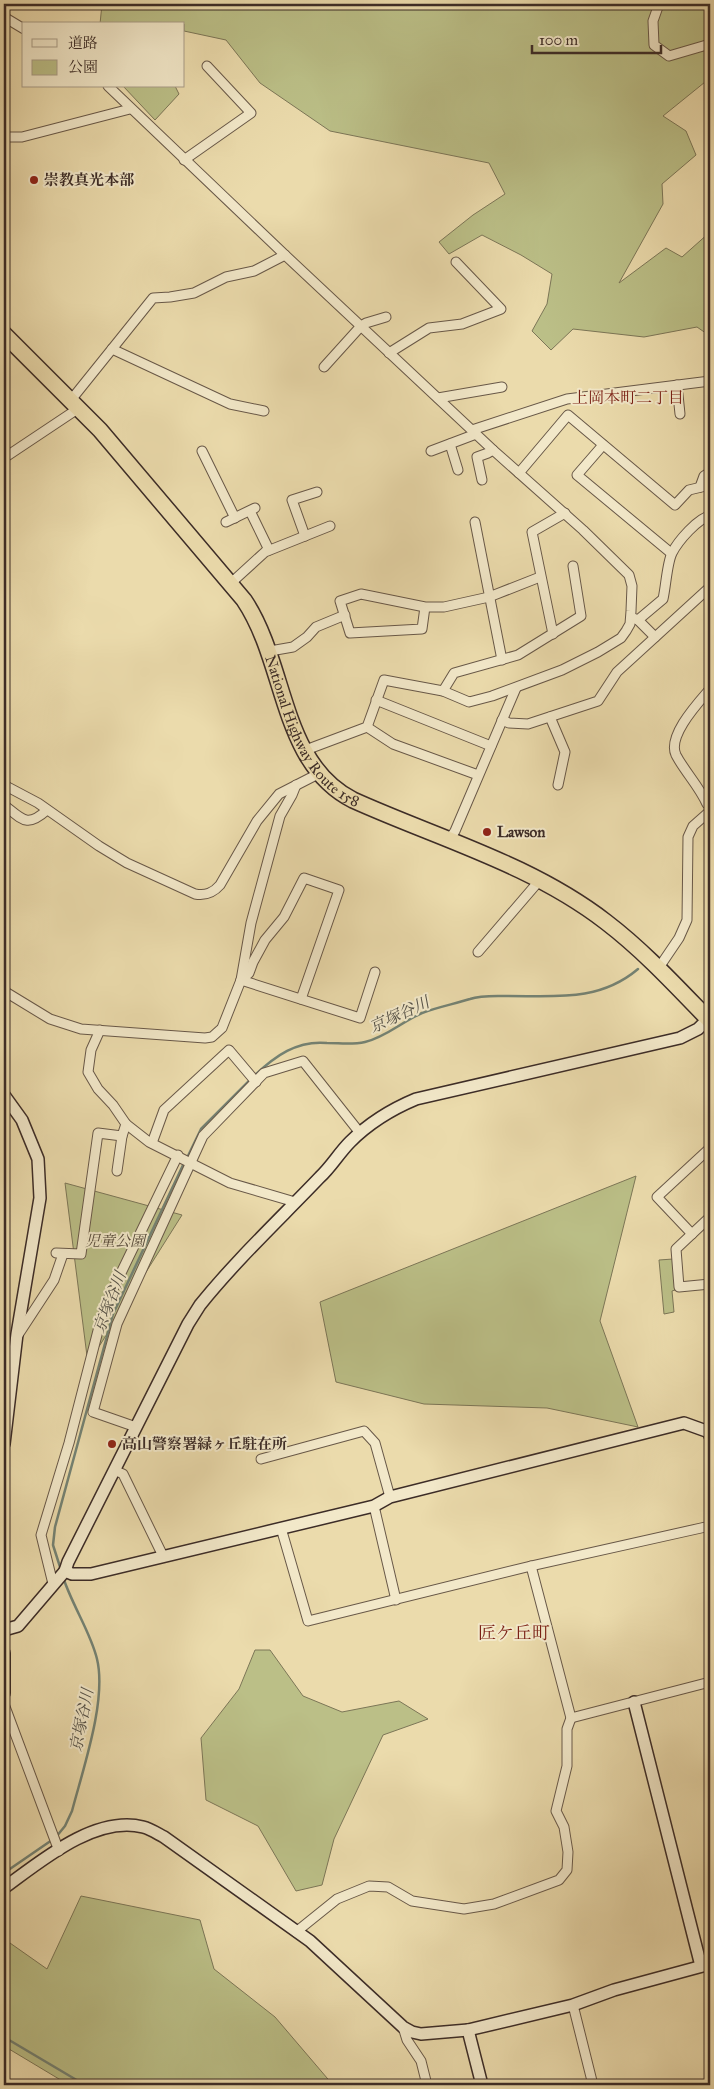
<svg xmlns="http://www.w3.org/2000/svg" width="714" height="2089" font-family="'IM FELL Great Primer','Noto Serif JP',serif">
	<rect width="100%" height="100%" fill="#ebdbac"/>
	<filter id="stains"><feTurbulence type="fractalNoise" baseFrequency=".004" numOctaves="4"/><feColorMatrix values="0 0 0 0 .2 0 0 0 0 .09 0 0 0 0 .02 0 0 0 .5 -.17"/></filter>
	<radialGradient id="worn" r=".72"><stop offset=".6" stop-color="#630" stop-opacity="0"/><stop offset="1" stop-color="#630" stop-opacity=".3"/></radialGradient>
	<g fill="#bbbf87" stroke="#7c7657">
		<polygon points="102,4 710,4 710,78 663,116 686,131 696,155 662,184 663,204 619,283 666,248 682,257 710,232 710,336 697,327 644,337 573,329 551,350 532,331 547,304 552,274 521,255 482,235 449,254 439,242 473,215 505,194 489,163 330,131 260,83 226,40 184,31 184,24 100,24"/>
		<polygon points="123,86 175,86 179,94 155,120"/>
		<polygon points="636,1176 600,1321 638,1427 547,1408 424,1404 336,1382 320,1302"/>
		<polygon points="65,1183 182,1215 88,1364"/>
		<polygon points="673,1259 675,1290 672,1291 674,1312 664,1314 659,1260"/>
		<polygon points="255,1650 270,1650 303,1696 342,1712 399,1701 428,1719 383,1735 334,1839 322,1885 296,1891 258,1826 206,1800 201,1738 239,1689"/>
		<polygon points="81,1896 200,1920 214,1969 275,2017 333,2085 69,2085 4,2046 4,1947 10,1943 47,1969"/>
	</g>
	<g fill="none" stroke-linecap="round" stroke-linejoin="round">
		<g stroke="#748273" stroke-width="2.5">
			<path d="M254,1076C275,1056 297,1040 327,1043C340,1043 352,1045 365,1042C386,1037 403,1021 422,1013C438,1007 454,1004 470,999C481,995 495,996 508,996C555,996 599,1002 638,969"/>
			<polyline points="187,1158 201,1129 250,1080"/>
			<polyline points="61,1570 53,1545 55,1527 113,1314 184,1163"/>
			<path d="M56,1837L65,1826L72,1811C83,1769 107,1700 97,1659C91,1633 72,1605 63,1577"/>
			<polyline points="4,1873 52,1840"/>
			<polyline points="4,2037 85,2085"/>
		</g>
		<g stroke="#685848" stroke-width="11">
			<g id="street">
				<polyline points="587,4 598,4"/>
				<polyline points="659,4 653,21 654,45 669,56 710,44"/>
				<polyline points="4,17 24,29"/>
				<polyline points="108,86 285,255 493,450 583,530 629,575 632,586 631,611 630,624 626,631 621,638 598,652 562,670 492,696 469,702 443,691 384,680 367,727 303,751"/>
				<polyline points="4,137 22,137 130,109"/>
				<polyline points="184,160 251,113 207,66"/>
				<polyline points="112,349 230,404 264,411"/>
				<polyline points="389,353 429,328 462,324 501,309 456,262"/>
				<polyline points="324,367 361,326 366,323 386,317"/>
				<polyline points="677,385 680,414"/>
				<polyline points="438,398 502,387"/>
				<polyline points="71,400 153,298 170,297 194,293 226,277 254,271 285,255"/>
				<polyline points="472,430 567,399 710,381"/>
				<polyline points="450,444 458,470"/>
				<polyline points="603,445 577,475 671,553"/>
				<polyline points="202,451 235,518"/>
				<polyline points="431,451 476,434"/>
				<polyline points="4,458 79,408"/>
				<polyline points="519,473 568,415 675,505 689,490 710,485"/>
				<polyline points="482,480 477,457 488,453 493,450"/>
				<polyline points="700,487 704,476 710,472"/>
				<polyline points="250,511 269,550"/>
				<polyline points="226,522 255,508"/>
				<polyline points="475,522 502,660"/>
				<polyline points="305,536 292,500 317,492"/>
				<polyline points="231,583 265,552 330,526"/>
				<polyline points="425,607 422,629 350,633 340,601 361,594 425,607 444,607 489,597 540,577"/>
				<polyline points="633,618 638,620 655,637"/>
				<path d="M638,620L663,599C666,586 667,563 672,553C678,541 698,518 710,516"/>
				<polyline points="553,634 532,532 565,513"/>
				<polyline points="270,651 293,647 307,637 316,627 345,615"/>
				<polyline points="443,691 454,673 518,655 581,616 573,566"/>
				<polyline points="376,700 491,746"/>
				<polyline points="550,717 565,752 558,785"/>
				<polyline points="502,720 509,723 528,724 598,701 617,672 710,587"/>
				<polyline points="367,727 393,744 478,775"/>
				<path d="M4,785L38,803L99,846L127,863L195,894C206,896 213,893 220,885L257,821L279,794L318,774"/>
				<path d="M707,804C699,786 685,772 676,755C667,736 698,703 710,689"/>
				<path d="M4,805C23,820 27,828 47,810"/>
				<polyline points="449,840 455,831 516,688"/>
				<polyline points="478,952 539,881"/>
				<polyline points="658,969 679,938 687,920 688,837 693,826 710,811"/>
				<polyline points="241,980 249,973 253,962 265,940 284,917 304,878 339,890 301,999"/>
				<polyline points="241,980 360,1018 375,972"/>
				<polyline points="4,991 50,1019 81,1029 205,1038 212,1037 222,1028 241,980 251,923 280,816 292,795 296,785"/>
				<polyline points="100,1030 91,1050 88,1072 98,1089 113,1105 126,1124 149,1142 230,1183 295,1202"/>
				<polyline points="152,1143 164,1110 229,1050 256,1082"/>
				<polyline points="117,1171 122,1136"/>
				<polyline points="710,1217 676,1249 679,1287 710,1284"/>
				<polyline points="692,1234 657,1197 710,1148"/>
				<polyline points="56,1253 81,1254 98,1133 122,1136 126,1124"/>
				<polyline points="18,1335 54,1280 63,1254"/>
				<polyline points="136,1427 93,1412 117,1324 203,1136 264,1073 303,1061 360,1133"/>
				<polyline points="261,1459 364,1431 375,1443 390,1497"/>
				<polyline points="114,1470 123,1474 163,1556"/>
				<polyline points="374,1506 396,1600"/>
				<polyline points="281,1528 308,1621 531,1566 710,1526"/>
				<polyline points="531,1566 571,1718 710,1682"/>
				<polyline points="53,1584 41,1535 69,1443 100,1323 107,1302 178,1155"/>
				<polyline points="4,1704 59,1851"/>
				<polyline points="296,1932 337,1899 369,1886 388,1887 412,1901 464,1909 494,1904 559,1880 567,1870 568,1852 564,1827 556,1811 567,1766 567,1729 571,1718"/>
				<polyline points="573,2005 593,2085"/>
				<polyline points="403,2027 407,2040 421,2061 427,2085"/>
			</g>
		</g>
		<g stroke="#3c2c27" stroke-width="14">
			<g id="secondary">
				<polyline points="4,1095 22,1120 38,1159 40,1198 17,1334 4,1444"/>
				<path d="M65,1571L68,1562L188,1324L200,1305C237,1259 280,1219 320,1177C331,1167 339,1153 350,1142C369,1123 392,1109 416,1099L680,1038L698,1029L708,1019"/>
				<polyline points="4,1630 18,1626 65,1571 72,1574 91,1574 374,1506 390,1497 684,1423 709,1432 710,1436"/>
				<polyline points="4,1653 4,1693"/>
				<polyline points="634,1702 701,1966"/>
				<path d="M4,1888C41,1861 95,1815 143,1827C151,1829 158,1834 164,1837L310,1941L403,2027L412,2032L421,2034L468,2030L573,2005L614,1990L710,1964"/>
				<polyline points="468,2030 482,2085"/>
			</g>
		</g>
		<g stroke="#3c2c27" stroke-width="18">
			<g id="highway">
				<path id="s1" d="M4,334L100,430L244,600C287,664 280,763 353,800C437,838 531,864 606,922C644,951 677,987 710,1021"/>
			</g>
		</g>
		<use href="#street" stroke="#f2e8c9" stroke-width="9"/>
		<use href="#secondary" stroke="#f2e8c9" stroke-width="11"/>
		<use href="#highway" stroke="#ebdbac" stroke-width="15"/>
	</g>
	<g fill="#8f2418" stroke="#f2e8c9" stroke-width="2">
		<circle cx="34" cy="180" r="5"/>
		<circle cx="487" cy="832" r="5"/>
		<circle cx="112" cy="1444" r="5"/>
	</g>
	<g text-anchor="middle" stroke-width="4" stroke-linejoin="round" paint-order="stroke">
		<g font-size="15" font-weight="bold" fill="#3c2c27" stroke="#f2e8c9" text-anchor="start">
			<text x="44" y="185">崇教真光本部</text>
			<text x="497" y="837">Lawson</text>
			<text x="122" y="1449">高山警察署緑ヶ丘駐在所</text>
		</g>
		<g font-size="15" fill="#3c2c27" stroke="#f2e8c9">
			<text dy="5" stroke="none"><textPath href="#s1" startOffset="509">National Highway Route 158</textPath></text>
		</g>
		<g font-size="15" font-style="italic" fill="#55493a" stroke="#f2e8c9">
			<text x="115" y="1246">児童公園</text>
		</g>
		<g font-size="16" fill="#7a1f14" stroke="#f2e8c9">
			<text x="628" y="403">上岡本町二丁目</text>
		</g>
		<g font-size="16" font-style="italic" fill="#535047" stroke="#f2e8c9">
			<text transform="translate(399 1014) rotate(-25)" y="6">京塚谷川</text>
			<text transform="translate(109 1302) rotate(-69)" y="6">京塚谷川</text>
			<text transform="translate(81 1720) rotate(-79)" y="6">京塚谷川</text>
		</g>
		<g font-size="18" fill="#7a1f14" stroke="#f2e8c9">
			<text x="514" y="1639">匠ケ丘町</text>
		</g>
	</g>
	<rect width="714" height="2089" fill="none" stroke="#ebdbac" stroke-width="20"/>
	<rect x="5" y="5" width="704" height="2079" fill="none" stroke="#3c2c27" stroke-width="2.5"/>
	<rect x="10" y="10" width="694" height="2069" fill="none" stroke="#3c2c27"/>
	<rect x="22" y="22" width="162" height="65" fill="#f2e8c9" stroke="#a99d88"/>
	<rect x="32" y="39" width="25" height="8" fill="#f2e8c9" stroke="#a99d88"/>
	<text x="68" y="48" font-size="15" fill="#3c2c27">道路</text>
	<rect x="32" y="60" width="25" height="15" fill="#bbbf87" stroke="#a99d88"/>
	<text x="68" y="72" font-size="15" fill="#3c2c27">公園</text>
	<path d="M532 45v8h129v-8" fill="none" stroke="#3c2c27" stroke-width="2.5"/>
	<text x="539" y="45" font-size="15" fill="#3c2c27" stroke="#f2e8c9" stroke-width="4" paint-order="stroke">100 m</text>
	<rect width="100%" height="100%" filter="url(#stains)"/>
	<rect width="100%" height="100%" fill="url(#worn)"/>
</svg>
